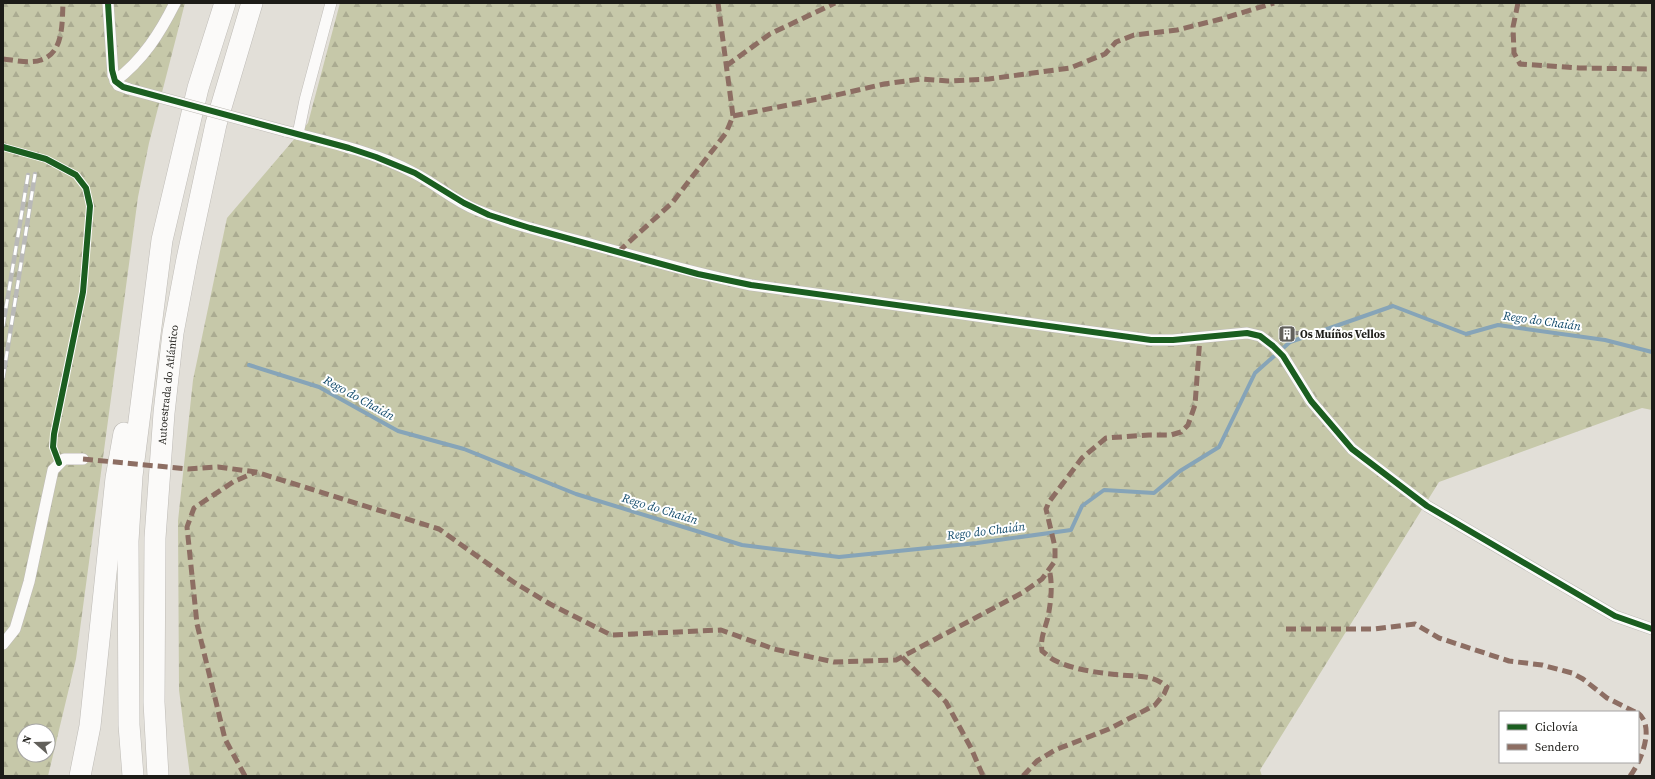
<svg xmlns="http://www.w3.org/2000/svg" width="1655" height="779" font-family="'Source Serif 4',serif">
	<defs>
		<pattern id="forest-firs" width="22" height="20" patternUnits="userSpaceOnUse"><rect width="22" height="20" fill="#c6c8a9"/><path d="M5 1l3.5 6h-7zM16 11l3.5 6h-7z" fill="#aaab91"/></pattern>
		<pattern id="building-cross-hatch" width="8" height="8" patternUnits="userSpaceOnUse"><rect width="8" height="8" fill="#87847f"/><path d="M0 0l8 8M0 8l8-8" fill="none" stroke="#6e6b67"/></pattern>
	</defs>
	<rect width="100%" height="100%" fill="#e2dfd8"/>
	<g fill="url(#forest-firs)" fill-rule="evenodd">
		<path d="M3,3H185L149,143L138,197L76,659L48,776H3ZM24,731H48V755H24Z"/>
		<polygon points="340,3 1652,3 1652,410 1642,408 1439,482 1260,770 1262,776 190,776 179,690 178,521 193,380 227,218 308,123"/>
	</g>
	<g fill="none" stroke-linecap="round" stroke-linejoin="round">
		<polyline stroke="#86a4b8" stroke-width="4" points="249,365 319,387 398,431 464,449 576,494 742,545 839,557 977,543 1071,530 1082,506 1104,490 1154,493 1180,471 1219,447 1255,373 1290,342 1393,306 1466,334 1498,325 1605,340 1652,352"/>
	</g>
	<g fill="url(#building-cross-hatch)">
		<polygon points="1286,331 1291,333 1287,338 1283,335"/>
		<rect x="1295" y="331" width="4" height="4"/>
	</g>
	<g fill="none" stroke-linecap="round" stroke-linejoin="round">
		<g stroke="#bebbb6" stroke-width="12">
			<g id="street">
				<polyline points="108,3 113,75 118,85 129,89"/>
				<path d="M115,81C143,60 160,33 175,3"/>
				<path d="M285,131C329,142 374,152 414,173C436,184 454,201 477,210C513,225 552,234 590,244C644,259 697,274 751,285L1151,340H1173L1247,333L1260,336L1273,346L1283,356L1311,401L1352,449L1427,506L1615,616L1652,629"/>
				<polyline points="298,134 305,100 331,3"/>
				<polyline points="3,644 15,629 29,582 53,470 64,459 83,459"/>
			</g>
		</g>
		<g stroke="#bebbb6" stroke-width="22">
			<g id="highway">
				<polyline points="80,776 90,726 116,478 124,433"/>
				<polyline points="133,776 129,725 128,541 132,476 162,240 198,88 225,3"/>
				<path id="s1" d="M158,776L154,702L155,538L164,413L173,333L187,259L216,124L252,3"/>
			</g>
		</g>
		<use href="#street" stroke="#fbfaf9" stroke-width="11"/>
		<use href="#highway" stroke="#fbfaf9" stroke-width="21"/>
		<g stroke="#b9b9b8" stroke-width="4.5">
			<g id="rail">
				<polyline points="3,326 28,175"/>
				<polyline points="3,378 35,174"/>
			</g>
		</g>
		<use href="#rail" stroke="#fff" stroke-width="3" stroke-dasharray="9" stroke-linecap="butt"/>
		<g stroke="#bebbb6" stroke-width="12" stroke-linecap="butt">
			<polyline id="street-bridge" points="129,89 285,131"/>
		</g>
		<use href="#street-bridge" stroke="#fbfaf9" stroke-width="11"/>
		<g stroke="#8d6e63" stroke-width="5" stroke-dasharray="10 5" stroke-linecap="butt">
			<polyline points="1518,3 1513,27 1514,53 1520,64 1579,68 1652,69"/>
			<path d="M3,59C14,60 30,64 41,60C64,53 62,22 63,3"/>
			<polyline points="726,66 770,34 835,3"/>
			<polyline points="733,116 828,97 884,84 921,79 948,81 989,79 1070,68 1105,54 1116,42 1134,35 1177,30 1221,19 1274,3"/>
			<polyline points="618,252 672,203 726,133 733,116 718,3"/>
			<polyline points="83,459 188,469 218,467 256,472 439,529 515,583 550,604 611,635 721,630 774,649 834,662 896,660 1022,593 1042,579 1055,561 1055,547 1046,509 1049,502 1082,458 1106,438 1149,435 1171,435 1181,432 1188,425 1195,405 1200,337"/>
			<polyline points="1286,629 1374,629 1415,624 1439,638 1509,661 1542,665 1572,673 1583,679 1607,698 1635,712"/>
			<polyline points="902,657 946,702 971,748 983,776"/>
			<polyline points="245,776 225,739 197,624 187,527 194,508 233,482 256,472"/>
			<path d="M1023,776L1037,761L1055,750L1109,729L1155,705L1164,694L1167,687C1153,674 1138,677 1121,675C1100,673 1073,670 1054,660C1050,658 1046,654 1042,651C1040,638 1045,629 1048,617C1051,601 1053,584 1049,569"/>
			<path d="M1630,776C1642,760 1655,726 1638,713"/>
		</g>
		<g stroke="#fff" stroke-width="8">
			<g id="cycleway">
				<polyline points="108,3 112,70 115,81 123,87 349,148 376,157 415,173 464,203 489,215 530,228 698,274 751,285 1151,340 1173,340 1247,333 1260,336 1273,346 1283,356 1311,401 1352,449 1427,506 1615,616 1652,629"/>
				<polyline points="3,147 46,159 76,175 86,188 90,206 83,292 54,434 53,447 59,463"/>
			</g>
		</g>
		<use href="#cycleway" stroke="#1b5e20" stroke-width="6"/>
	</g>
	<defs>
		<g id="building-square" transform="scale(0.9)"><rect x="-9" y="-9" width="18" height="18" rx="4" fill="#62605b" stroke="#fff"/><path d="M-4-6H4V6H1V3H-1V6H-4ZM-2.5-4.3h1.7v1.8h-1.7ZM.8-4.3h1.7v1.8H.8ZM-2.5-1h1.7V.8h-1.7ZM.8-1h1.7V.8H.8Z" fill="#fff"/></g>
	</defs>
	<g fill-rule="evenodd">
		<use href="#building-square" x="1287" y="334"/>
	</g>
	<g text-anchor="middle" stroke-width="4" stroke-linejoin="round" paint-order="stroke">
		<g font-size="11" font-weight="bold" fill="#1d1c18" stroke="#fff" text-anchor="start">
			<text x="1300" y="338">Os Muíños Vellos</text>
		</g>
		<g font-size="11" fill="#1d1c18" stroke="#fff">
			<text dy="4" stroke="none"><textPath href="#s1" startOffset="392">Autoestrada do Atlántico</textPath></text>
		</g>
		<g font-size="12" font-style="italic" fill="#114a6b" stroke="#fff">
			<text transform="translate(1542 321) rotate(8)" y="4">Rego do Chaián</text>
			<text transform="translate(359 398) rotate(29)" y="4">Rego do Chaián</text>
			<text transform="translate(660 509) rotate(17)" y="4">Rego do Chaián</text>
			<text transform="translate(986 531) rotate(-7)" y="4">Rego do Chaián</text>
		</g>
	</g>
	<rect width="1655" height="779" fill="none" stroke="#1d1c18" stroke-width="8"/>
	<rect x="1499" y="711" width="140" height="52" fill="#ffffff" stroke="#a5a4a3"/>
	<rect x="1507" y="724" width="20" height="6" fill="#1b5e20" stroke="#a5a4a3"/>
	<text x="1535" y="731" font-size="12" fill="#1d1c18">Ciclovía</text>
	<rect x="1507" y="744" width="20" height="6" fill="#8d6e63" stroke="#a5a4a3"/>
	<text x="1535" y="751" font-size="12" fill="#1d1c18">Sendero</text>
	<g transform="translate(36 743) rotate(290)"><circle r="19" fill="#ffffff" stroke="#a5a4a3"/>
	<path d="M0-3L7 15L0 10L-7 15Z" fill="#62605b"/>
	<text y="-6" font-size="11" font-weight="bold" text-anchor="middle" fill="#1d1c18">N</text>
	</g>
</svg>
